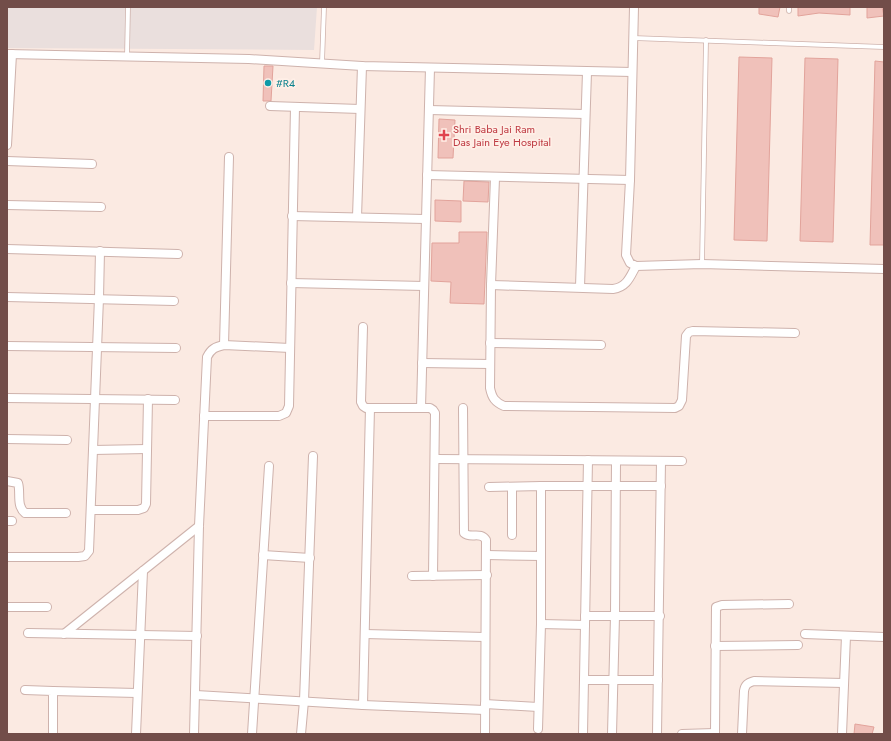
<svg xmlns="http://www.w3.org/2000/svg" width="891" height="741" font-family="Jost,sans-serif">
	<rect width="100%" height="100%" fill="#fbeae2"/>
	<polygon fill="#eadfdd" points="7,7 317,7 314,50 7,48"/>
	<g fill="#f0c1ba" stroke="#e2a39b">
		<polygon points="759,7 780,7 778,17 759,14"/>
		<polygon points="798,7 850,7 850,15 819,13 798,16"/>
		<polygon points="867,7 882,7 884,16 867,18"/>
		<polygon points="739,57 772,58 767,241 734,240"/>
		<polygon points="805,58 838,59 833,242 800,241"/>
		<polygon points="875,61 884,62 884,245 870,245"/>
		<polygon points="264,66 273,66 271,101 263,101"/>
		<polygon points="439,119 455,120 453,158 438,158"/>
		<polygon points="464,181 489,182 488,202 463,201"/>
		<polygon points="435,200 461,201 461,222 435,221"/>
		<polygon points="459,232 487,232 484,304 450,303 451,282 431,281 432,243 459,243"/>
		<polygon points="855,724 874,727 872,734 854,734"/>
	</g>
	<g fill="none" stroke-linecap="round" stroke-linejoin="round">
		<g stroke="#ceb2ac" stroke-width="5.5">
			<g id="service">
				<polyline points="789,11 789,7"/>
				<polyline points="633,38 884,47"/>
				<polyline points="127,56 128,7"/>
				<polyline points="322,63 324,7"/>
				<polyline points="702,264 706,40"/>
			</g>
		</g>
		<g stroke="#ceb2ac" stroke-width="10">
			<g id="minor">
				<polyline points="634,7 630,180 626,255 630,263 636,266 702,264 884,269"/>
				<polyline points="7,54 249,59 362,66 632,72"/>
				<polyline points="270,106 360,109"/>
				<polyline points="429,110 585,114"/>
				<polyline points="7,145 12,54"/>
				<polyline points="7,161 92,164"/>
				<polyline points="427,175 630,180"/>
				<path d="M495,178L491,285L490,388C492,398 495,402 504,406L675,408L679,406L682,400L686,336L689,332L693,331L795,333"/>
				<polyline points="7,205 101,207"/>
				<polyline points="292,216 425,219"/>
				<polyline points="357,217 362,66"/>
				<polyline points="7,249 178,254"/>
				<polyline points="291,283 424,286"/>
				<path d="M491,285L613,289C627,287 630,277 636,266"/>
				<polyline points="580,287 587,72"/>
				<polyline points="7,297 174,301"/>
				<polyline points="363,327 361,402 363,406 366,408 430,408 433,410 435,413 433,576"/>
				<polyline points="490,343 601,345"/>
				<polyline points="224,345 229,157"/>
				<polyline points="7,346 176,348"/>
				<polyline points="422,363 490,364"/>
				<polyline points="7,398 175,400"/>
				<polyline points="421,408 430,68"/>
				<path d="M463,408L464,533C470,539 481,531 486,540L485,734"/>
				<polyline points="204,416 279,416 286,413 289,406 295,107"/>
				<polyline points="7,439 67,440"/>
				<polyline points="93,450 147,449"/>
				<polyline points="436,459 682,461"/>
				<path d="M7,481L18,483C21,492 16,506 25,513H66"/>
				<polyline points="541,486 661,486"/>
				<polyline points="489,487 541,486 541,624 538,729"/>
				<polyline points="512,487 512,535"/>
				<polyline points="91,510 138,510 144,508 146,504 148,399"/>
				<polyline points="7,521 12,521"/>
				<polyline points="263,555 310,558"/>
				<polyline points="487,555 541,556"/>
				<polyline points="7,557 78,557 85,556 89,551 99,298 100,251"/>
				<polyline points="412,576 487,575"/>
				<polyline points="7,607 47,607"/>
				<polyline points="585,616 660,616"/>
				<polyline points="541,624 585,625"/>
				<polyline points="28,633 197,636"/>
				<polyline points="64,634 199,526"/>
				<polyline points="365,634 485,637"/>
				<polyline points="805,634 884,637"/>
				<polyline points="715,646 798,645"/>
				<polyline points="584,680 658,680"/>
				<polyline points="25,690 53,691 53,734"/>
				<polyline points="53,691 137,693"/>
				<polyline points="196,695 363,705 485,710"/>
				<polyline points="485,704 538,707"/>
				<polyline points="363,705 370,408"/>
				<polyline points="715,733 716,607 722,605 789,604"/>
				<polyline points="136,734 143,571"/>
				<path d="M194,734L199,526L207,357C211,349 215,347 224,345L290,348"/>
				<polyline points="252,734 269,466"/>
				<polyline points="301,734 304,701 313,456"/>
				<polyline points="583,734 588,460"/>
				<polyline points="612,734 615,616 616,461"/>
				<polyline points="657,734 661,461"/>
				<polyline points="682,734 715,733 715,734"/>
				<path d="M742,734L744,691C745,685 747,683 754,681L844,683"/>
				<polyline points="842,734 846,636"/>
			</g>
		</g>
		<use href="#service" stroke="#fff" stroke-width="4"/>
		<use href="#minor" stroke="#fff" stroke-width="8"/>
	</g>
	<circle fill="#0f9aa8" stroke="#ffefe7" stroke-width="1.5" cx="268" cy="83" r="4"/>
	<path fill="#e0444e" stroke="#ffefe7" stroke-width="1.5" d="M442 129h4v4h4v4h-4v4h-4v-4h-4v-4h4z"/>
	<g text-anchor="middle" stroke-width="3.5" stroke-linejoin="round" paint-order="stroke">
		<g font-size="11" fill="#0d838f" stroke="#ffefe7" text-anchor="start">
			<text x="276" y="87">#R4</text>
		</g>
		<g font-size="11" fill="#be3a42" stroke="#ffefe7" text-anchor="start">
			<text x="453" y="133">Shri Baba Jai Ram<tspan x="453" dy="13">Das Jain Eye Hospital</tspan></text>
		</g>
	</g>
	<rect width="891" height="741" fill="none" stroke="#724d49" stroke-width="16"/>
</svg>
